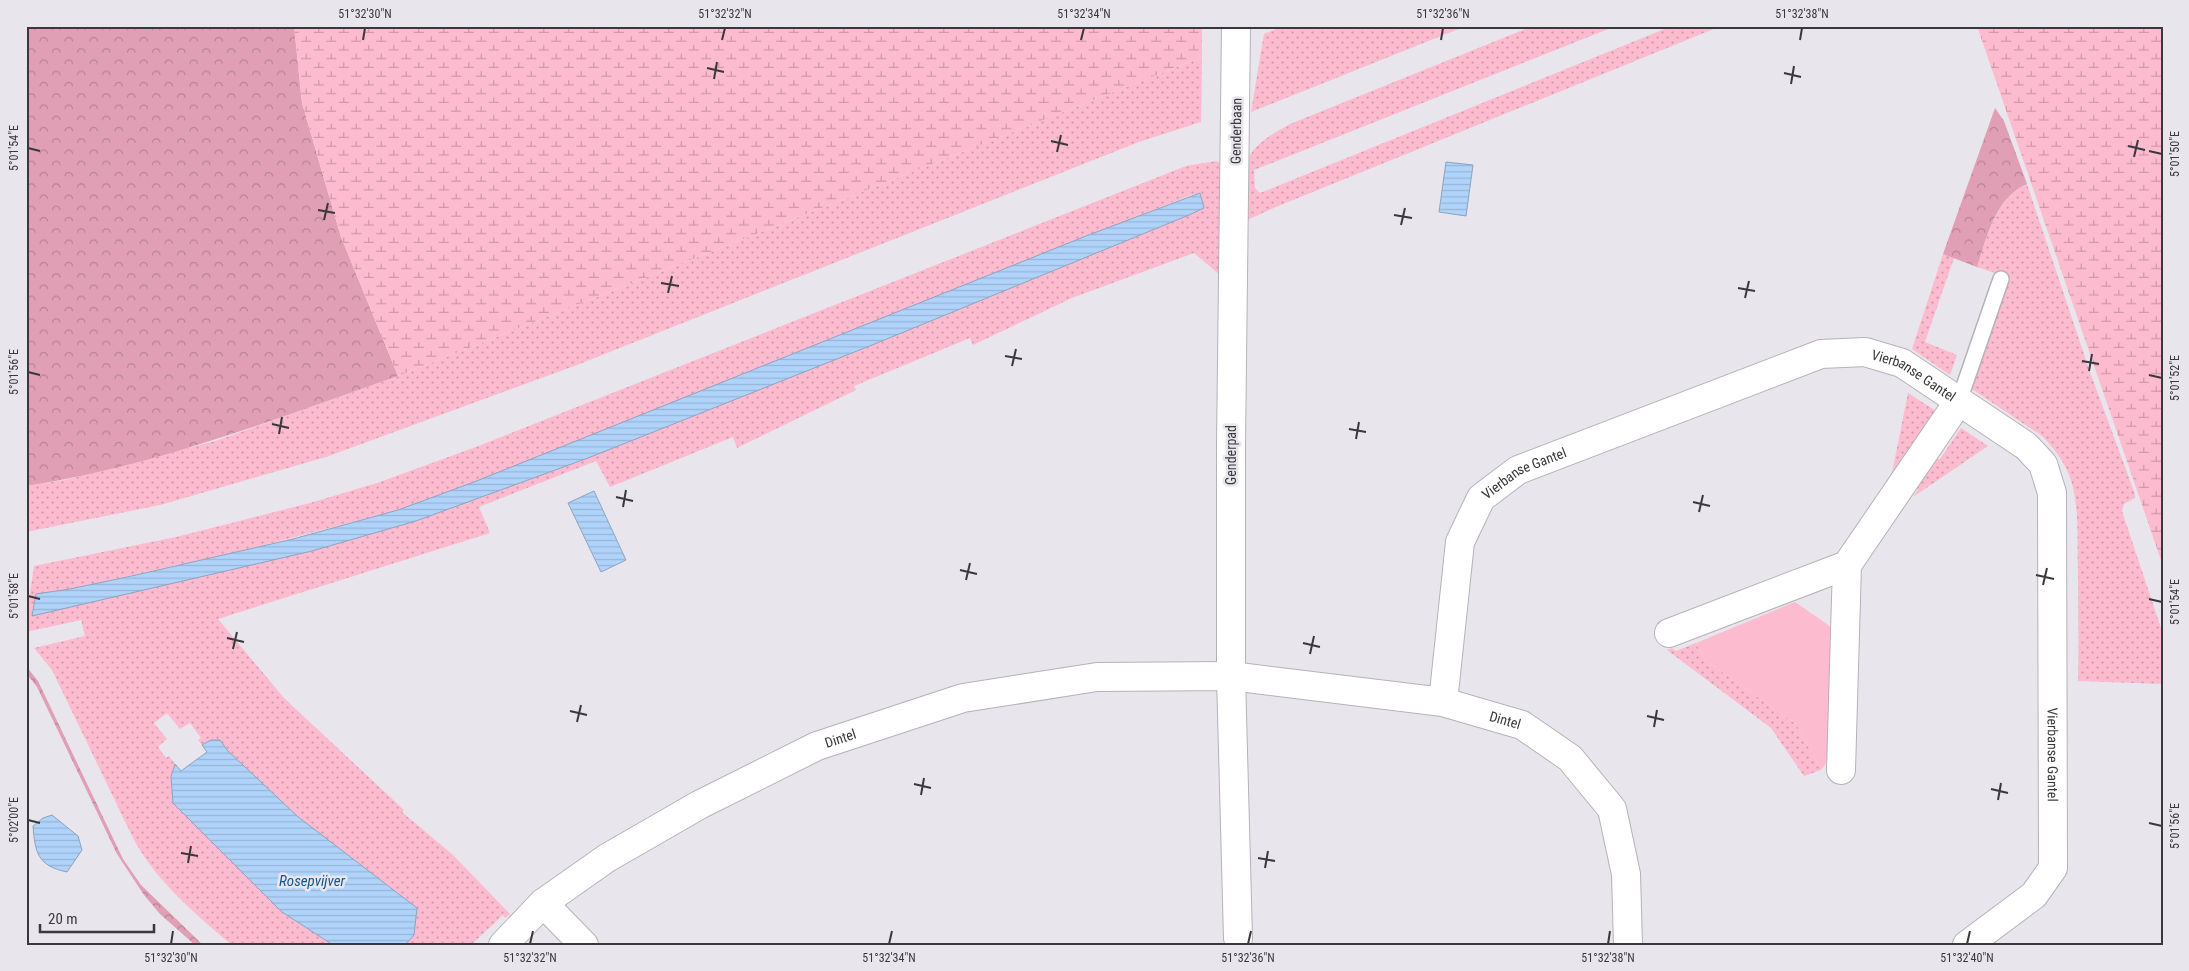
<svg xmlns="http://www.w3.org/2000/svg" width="2189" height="971" font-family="'Roboto Condensed',sans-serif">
	<defs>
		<pattern id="grass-dots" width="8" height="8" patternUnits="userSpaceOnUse" patternTransform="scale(1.25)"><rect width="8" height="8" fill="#fdbbd0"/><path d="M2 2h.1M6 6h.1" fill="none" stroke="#ce99aa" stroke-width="1.8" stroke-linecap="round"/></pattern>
		<pattern id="forest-crowns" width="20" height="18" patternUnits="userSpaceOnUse" patternTransform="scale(1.25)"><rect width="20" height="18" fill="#e09fb4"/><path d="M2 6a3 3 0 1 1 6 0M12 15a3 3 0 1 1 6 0" fill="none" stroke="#b78394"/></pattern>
		<pattern id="wetland-marsh" width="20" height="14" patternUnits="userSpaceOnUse" patternTransform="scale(1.25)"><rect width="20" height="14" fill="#fdbbd0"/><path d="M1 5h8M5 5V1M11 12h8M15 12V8" fill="none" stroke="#ce99aa"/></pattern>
		<pattern id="water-rules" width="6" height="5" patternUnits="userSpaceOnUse" patternTransform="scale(1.25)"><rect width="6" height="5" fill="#afd3f9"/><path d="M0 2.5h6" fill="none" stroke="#97b6d6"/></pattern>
	</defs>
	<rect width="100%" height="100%" fill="#e8e5ed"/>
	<g fill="url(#grass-dots)" fill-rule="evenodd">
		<polygon points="1283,26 1466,26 1251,112 1264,34"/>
		<path d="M1533,26H1616L1254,170L1255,188L1260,193L1672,26H1721L1276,207L1245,221L1247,162C1254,143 1273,134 1290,124Z"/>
		<polygon points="1202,57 1201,122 1139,142 577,365 326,457 160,505 26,532 26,486 64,480 215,441 398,376"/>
		<path d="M1216,161L1223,164L1220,275L1194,253L1072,298L973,345L970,338L854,386L856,390L737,448L733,437L610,487L596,461L479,507L490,533L218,619L284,698L404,810L402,812L453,855L510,914L505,918L503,915L471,945H405L414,935L417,908L297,816L227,750L220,740H211L202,745L198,740L201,738L190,723L180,729L167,713L154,723L167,739L158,747L166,758L169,756L175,764L171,777L173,803L282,912L333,945H232C195,914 156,881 133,838L52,670L34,648L85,636L81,620L26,632V619L34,566L176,537L310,503L377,483L476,447L1186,166ZM1194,194L1204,208L1189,215L877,343L588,458L416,521L312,551L32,615L36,594L70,589L245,550L398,510L474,482L679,401L782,358Z"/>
		<path d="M2027,184L2090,372L2135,494V498L2124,504L2122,511L2163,634V684L2078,681C2079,644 2078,607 2078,569C2077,544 2079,517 2074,492C2070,470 2058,452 2042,436L1969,387L2007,277L1977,267C1987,237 1996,198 2027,184Z"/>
		<polygon points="1943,254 1954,258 1925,342 1957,355 1950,375 1912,349"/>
		<polygon points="1908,393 1936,411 1884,490 1892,473"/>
		<polygon points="1961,428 1988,446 1913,497 1918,490 1916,484 1933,459 1940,459"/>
		<polygon points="1696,643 1705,660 1796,724 1821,770 1804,776 1771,728 1667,650 1672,648 1676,651"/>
	</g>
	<g fill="url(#forest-crowns)">
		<path d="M26,26H294L302,103L341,237L398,376C276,419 155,466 26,486Z"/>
		<path d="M1995,108L2004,121L2027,184C1995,198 1987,237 1977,267L1943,254Z"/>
		<polygon points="26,666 38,681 123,859 141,885 203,945 195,945 160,914 144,895 117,854 37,687 26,673"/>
	</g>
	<g fill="url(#wetland-marsh)">
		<polygon points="294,26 1202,26 1202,57 398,376 341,237 302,103"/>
		<polygon points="1977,26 2163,26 2163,566"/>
	</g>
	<polygon fill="#fdbbd0" points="1795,602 1831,627 1830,753 1825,765 1821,770 1796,724 1705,660 1696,643"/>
	<g fill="url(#water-rules)" stroke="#8ca4c0">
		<polygon points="1446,162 1473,165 1466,216 1439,212"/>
		<polygon points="1200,193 1204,208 1189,215 877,343 588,458 416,521 312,551 32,616 36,594 70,589 136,575 293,539 398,510 474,482 1086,236"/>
		<polygon points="594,491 626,560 601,572 568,503"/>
		<polygon points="211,740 220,740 227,750 297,816 417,908 414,935 405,945 333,945 282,912 173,803 171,777 175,764 181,771 207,752 202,745"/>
		<path d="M52,815L78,836L82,850L67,872C38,866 35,853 33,826L43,818Z"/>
	</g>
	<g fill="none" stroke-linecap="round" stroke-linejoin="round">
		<g stroke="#b5b2b9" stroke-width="18">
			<polyline id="lane" points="1959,401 2001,279"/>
		</g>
		<g stroke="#b5b2b9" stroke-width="30">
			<g id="street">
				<polyline points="1236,26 1231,445 1231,676 1238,938"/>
				<polyline points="1669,633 1847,565"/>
				<path id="s1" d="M1443,702L1460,542L1481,498L1518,470L1821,354L1865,352L1902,363L2026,446L2043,464L2052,493L2053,868L2034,895L1967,945"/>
				<polyline points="1841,770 1847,565 1959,401"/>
				<polyline points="543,903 584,945"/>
				<path id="s2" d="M503,945L543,903L607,858L699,805L817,746L963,698L1097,677L1231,676L1443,702L1522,725L1570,758L1612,809L1626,874L1628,945"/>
			</g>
		</g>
		<use href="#lane" stroke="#fff" stroke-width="15"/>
		<use href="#street" stroke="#fff" stroke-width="28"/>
	</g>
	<path fill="none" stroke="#39383b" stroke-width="2" d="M363,40L365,28M722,40L725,28M1081,40L1084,28M1441,40L1443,28M1800,40L1802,28M707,68L724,72M1784,73L1801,77M714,79L717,62M1791,84L1794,66M1051,141L1068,145M2128,146L2145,150M28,148L40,151M2149,151L2162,154M1057,152L1061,135M2134,157L2138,140M318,210L335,213M1394,215L1412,218M324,220L328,203M1401,225L1405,208M661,283L679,286M1738,288L1755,291M668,293L672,276M1745,298L1749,281M1005,356L1022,359M2082,361L2099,364M1012,366L1016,349M2089,371L2092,354M28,372L40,375M2149,375L2162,378M272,424L289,428M1349,429L1366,432M279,434L282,417M1356,439L1359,422M616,497L633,501M1693,502L1710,506M623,507L626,490M1699,512L1703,495M960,570L977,574M2036,575L2054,579M966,580L970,563M2043,585L2047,568M28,596L40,599M2149,599L2162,602M227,638L244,642M1303,643L1320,647M233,649L237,632M1310,654L1314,636M570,711L587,715M1647,716L1664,720M577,722L581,705M1654,727L1657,710M914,784L931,788M1991,789L2008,793M921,795L924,778M1998,800L2001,783M28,820L40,823M2149,823L2162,826M181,853L198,856M1258,858L1275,861M188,863L191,846M1265,868L1268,851M171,944L173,931M530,944L533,931M889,944L892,931M1248,944L1251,931M1608,944L1610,931M1967,944L1970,931"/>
	<g text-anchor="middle" stroke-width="5" stroke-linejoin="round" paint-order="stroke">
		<g font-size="14" fill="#39383b" stroke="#e8e5ed">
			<text transform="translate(1236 131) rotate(-89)" y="5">Genderbaan</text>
			<text dy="5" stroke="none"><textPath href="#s1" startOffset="679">Vierbanse Gantel</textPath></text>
			<text transform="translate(1231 455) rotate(-90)" y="5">Genderpad</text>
			<text dy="5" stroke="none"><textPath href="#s1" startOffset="260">Vierbanse Gantel</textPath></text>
			<text dy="5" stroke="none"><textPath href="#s2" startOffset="1076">Dintel</textPath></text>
			<text dy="5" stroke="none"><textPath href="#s2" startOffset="399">Dintel</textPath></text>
			<text dy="5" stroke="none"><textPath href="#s1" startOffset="1129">Vierbanse Gantel</textPath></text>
		</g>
		<g font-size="15" font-style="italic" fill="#13568e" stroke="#e8e5ed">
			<text x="312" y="886">Rosepvijver</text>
		</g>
	</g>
	<rect width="2189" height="971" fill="none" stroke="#e8e5ed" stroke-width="55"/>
	<path d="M40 924v8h114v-8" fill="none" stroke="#39383b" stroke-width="2.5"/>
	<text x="48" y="924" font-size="15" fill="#39383b" stroke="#e8e5ed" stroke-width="4" paint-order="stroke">20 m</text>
	<rect x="28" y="28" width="2134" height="916" fill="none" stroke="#39383b" stroke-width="2"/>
	<g font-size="12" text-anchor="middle" fill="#39383b">
		<text x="365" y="18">51°32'30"N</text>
		<text x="725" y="18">51°32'32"N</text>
		<text x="1084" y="18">51°32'34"N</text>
		<text x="1443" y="18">51°32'36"N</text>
		<text x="1802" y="18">51°32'38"N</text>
		<text transform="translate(14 148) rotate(-90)" y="4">5°01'54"E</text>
		<text transform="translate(2175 154) rotate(-90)" y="4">5°01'50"E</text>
		<text transform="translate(14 372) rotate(-90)" y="4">5°01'56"E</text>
		<text transform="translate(2175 378) rotate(-90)" y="4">5°01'52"E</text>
		<text transform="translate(14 596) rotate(-90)" y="4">5°01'58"E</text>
		<text transform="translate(2175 602) rotate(-90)" y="4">5°01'54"E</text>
		<text transform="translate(14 820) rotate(-90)" y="4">5°02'00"E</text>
		<text transform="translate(2175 826) rotate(-90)" y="4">5°01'56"E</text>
		<text x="171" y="962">51°32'30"N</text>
		<text x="530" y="962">51°32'32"N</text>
		<text x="889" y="962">51°32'34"N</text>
		<text x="1248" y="962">51°32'36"N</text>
		<text x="1608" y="962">51°32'38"N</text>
		<text x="1967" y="962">51°32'40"N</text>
	</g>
</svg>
